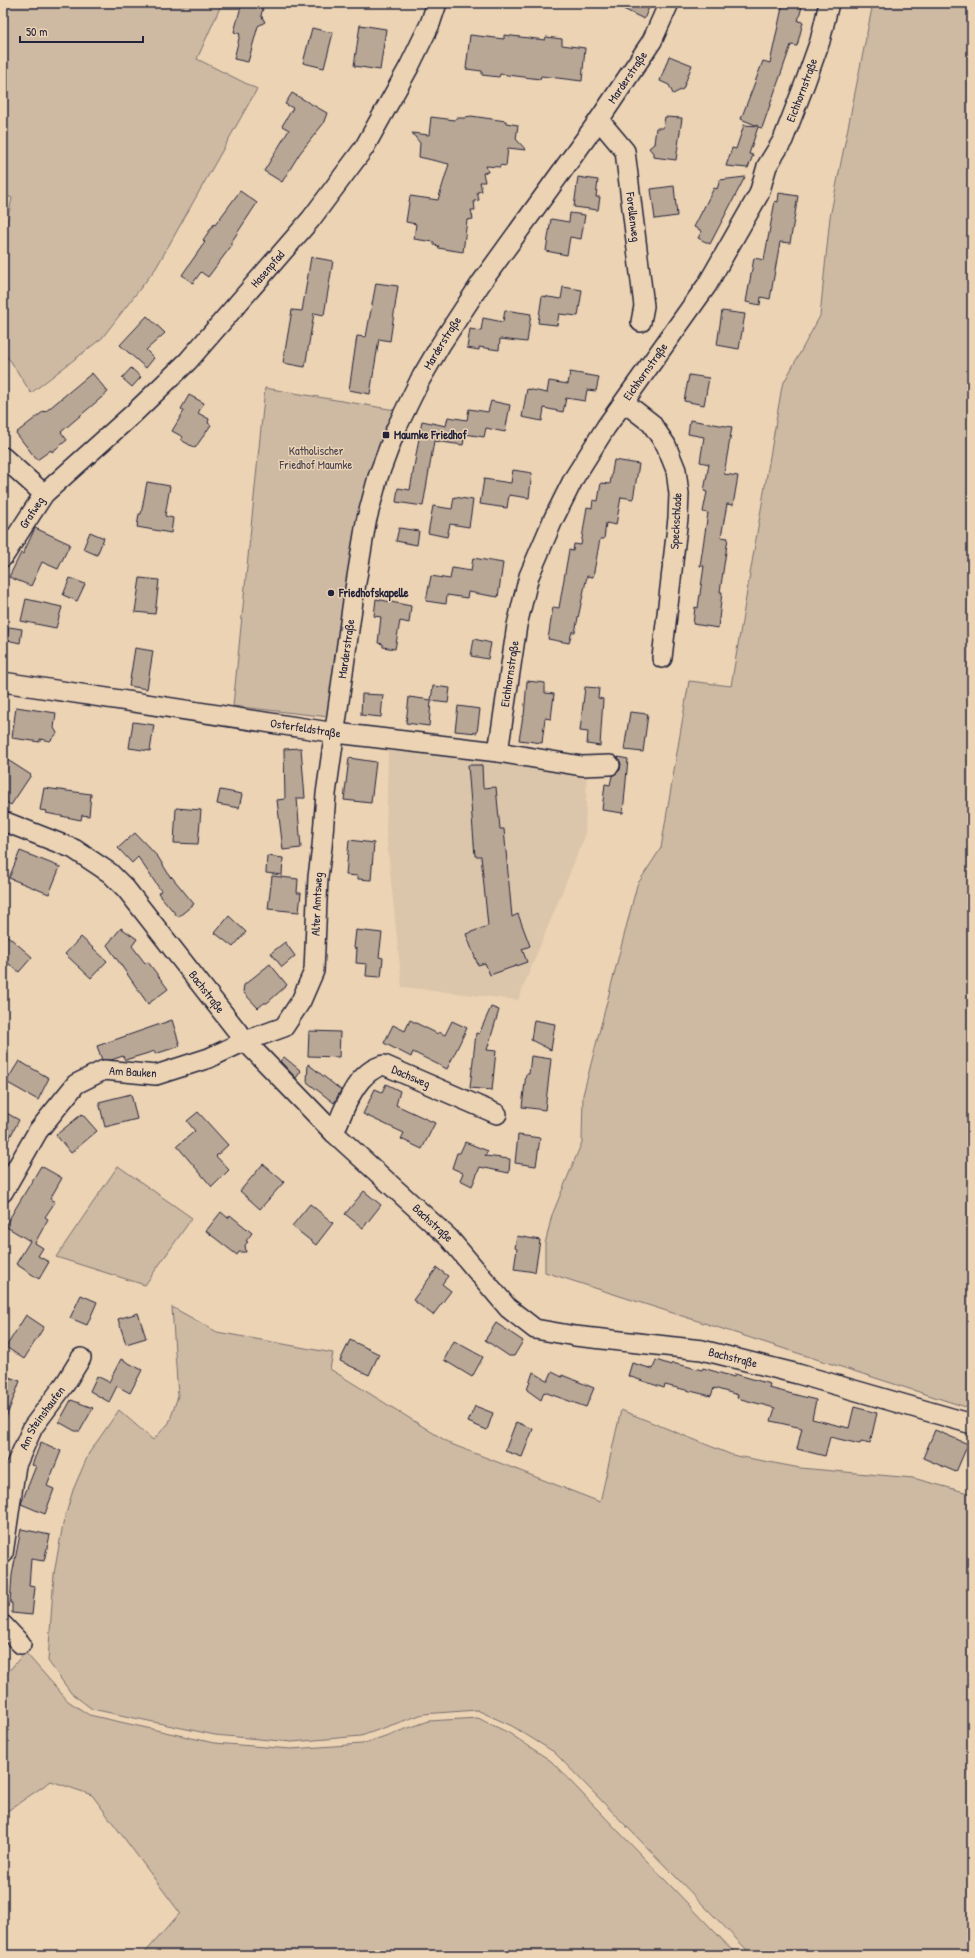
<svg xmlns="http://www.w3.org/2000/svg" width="975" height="1958" font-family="'Patrick Hand',sans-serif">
	<rect width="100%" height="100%" fill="#ebd3b4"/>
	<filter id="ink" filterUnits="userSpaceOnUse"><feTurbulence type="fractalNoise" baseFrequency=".025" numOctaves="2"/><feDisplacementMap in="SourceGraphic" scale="8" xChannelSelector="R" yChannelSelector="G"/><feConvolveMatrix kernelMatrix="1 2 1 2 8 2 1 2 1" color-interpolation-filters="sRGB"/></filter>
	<g filter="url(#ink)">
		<polygon fill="#dcc6ab" points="388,749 587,773 585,836 518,1000 402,987 386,833"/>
		<g fill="#cebaa3" stroke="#786e6f">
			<polygon points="3,3 222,3 197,59 257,89 156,268 102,338 31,393 10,360 3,354 3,243 12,198 3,194"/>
			<polygon points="873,3 972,3 972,1409 545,1272 545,1244 552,1215 582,1142 583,1095 637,885 661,848 689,681 731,686 782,386 820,316 830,217"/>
			<polygon points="265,388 395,410 329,717 233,706"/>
			<polygon points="118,1166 192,1218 145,1285 56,1257"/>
			<polygon points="172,1307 217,1332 333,1353 330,1369 451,1444 600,1502 621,1410 732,1455 800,1468 913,1478 972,1494 972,1955 752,1955 554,1752 512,1726 477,1710 423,1714 361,1736 292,1742 215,1735 92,1709 71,1693 48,1661 54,1574 63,1524 73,1490 89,1453 119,1410 153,1440 169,1423 178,1396"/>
			<polygon points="25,1652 68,1701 89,1715 214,1743 291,1749 362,1744 429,1721 478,1718 509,1733 551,1761 737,1955 143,1955 180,1913 92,1795 51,1781 3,1814 3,1678"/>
		</g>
		<g fill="#b9a796" stroke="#22223b">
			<polygon points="242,3 263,9 261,15 265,22 258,26 248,62 234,59 240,34 234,32"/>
			<polygon points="611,3 651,3 644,19"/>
			<polygon points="783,3 803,3 798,21 803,22 797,46 791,45 762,128 758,127 749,154 753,155 748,168 726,166 732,148 736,149 744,125 758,126 741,119 763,61 770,63"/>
			<polygon points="360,25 386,29 380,70 354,66"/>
			<polygon points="312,28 333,33 324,68 303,63"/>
			<polygon points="470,35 504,39 504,35 545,40 546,37 562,39 562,45 585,48 582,81 541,76 540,79 500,74 499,77 482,75 482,71 466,69"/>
			<polygon points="669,56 692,65 683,89 673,94 669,85 660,81"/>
			<polygon points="292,93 327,113 323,124 300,153 282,182 264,171 289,130 282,126 293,108 285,104"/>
			<polygon points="471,116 506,121 506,123 518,125 516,139 526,150 508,148 506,166 500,165 500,167 486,166 488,172 483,173 485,182 480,182 482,191 477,192 479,200 474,201 475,210 471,210 473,219 467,220 463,252 438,248 439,246 434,245 434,242 414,239 416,224 406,222 410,196 438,200 449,164 419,157 420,143 412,133 429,135 431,117 455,120 456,118 465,118 466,117"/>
			<polygon points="665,117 682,118 676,160 653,157 653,153 649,148 654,144 656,128 663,128"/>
			<polygon points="578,177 598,180 596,197 600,197 598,210 574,207"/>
			<polygon points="745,177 710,244 698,238 702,231 694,227 714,188 717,189 720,180"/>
			<polygon points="674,186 677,216 655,219 651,189"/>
			<polygon points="240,191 257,203 230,244 232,245 208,277 201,272 193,283 182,275 205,242 203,240 214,224 215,225"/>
			<polygon points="779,193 798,196 790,243 780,242 770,299 761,297 760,305 746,302 754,258 764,260 775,201 778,202"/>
			<polygon points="570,213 585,215 581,239 570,237 567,255 546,251 551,219 569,222"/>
			<polygon points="311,257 333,261 324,315 314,313 305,367 283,363 292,310 302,311"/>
			<polygon points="376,283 398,286 390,341 379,339 370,394 349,390 357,336 366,337"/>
			<polygon points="563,287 582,290 578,316 559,314 557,325 538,323 542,296 561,299"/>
			<polygon points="505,310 531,314 527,342 500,339 499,350 479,347 479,350 467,348 470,329 481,331 483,318 503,322"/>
			<polygon points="722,311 745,314 739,349 717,345"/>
			<polygon points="147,316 165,333 146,350 154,358 146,368 120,345"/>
			<polygon points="131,368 141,377 132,387 122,378"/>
			<polygon points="570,372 599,377 596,391 587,390 585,401 566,398 563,412 544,408 542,421 522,417 527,389 547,393 549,381 568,384"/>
			<polygon points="92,373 108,392 61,432 67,440 52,452 51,450 37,460 16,433 44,411 45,412"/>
			<polygon points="689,375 709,378 704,405 684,401"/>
			<polygon points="189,395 204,403 198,413 209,419 208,423 211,425 195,448 181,440 183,437 172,431 184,411 181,409"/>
			<polygon points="491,401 510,405 505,432 486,428 484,437 465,434 463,445 434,441 423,506 396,502 398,488 410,490 422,421 446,426 448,417 467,420 469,409 488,412"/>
			<polygon points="690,420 732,427 724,474 738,476 733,505 727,504 721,537 728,538 720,592 722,592 718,628 693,624 695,607 698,608 704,566 700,566 708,513 703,512 707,492 704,491 709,464 700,462 704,437 688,434"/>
			<polygon points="614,460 639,464 633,499 621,497 616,525 606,523 604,539 600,539 593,577 587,576 575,632 572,632 569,643 548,639 553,607 559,608 569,550 573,551 574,544 581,545 587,507 592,508 593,500 598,501 601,483 610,484"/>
			<polygon points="513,470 532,473 529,498 509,495 507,508 480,504 484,479 511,483"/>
			<polygon points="147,482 170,486 165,516 173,518 171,533 137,527 139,514 141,514"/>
			<polygon points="454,497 473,500 469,527 450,524 447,537 428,533 433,506 452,509"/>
			<polygon points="35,528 70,544 58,569 42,562 31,586 9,577 21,553 23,554"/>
			<polygon points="399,528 419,531 417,545 396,541"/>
			<polygon points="90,532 104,538 97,555 83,549"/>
			<polygon points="473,558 503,563 498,597 468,592 467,598 447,595 446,604 426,601 431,576 450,579 452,568 471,571"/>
			<polygon points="70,578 85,584 77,601 63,595"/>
			<polygon points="140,578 159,580 155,614 135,612"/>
			<polygon points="26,599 62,607 56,628 21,621"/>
			<polygon points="376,599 411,606 409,623 400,621 395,649 383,647 383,644 378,643 381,617 374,616"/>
			<polygon points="9,627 22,629 20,643 7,640"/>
			<polygon points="474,639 491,643 488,659 471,656"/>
			<polygon points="135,648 153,651 147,689 129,686"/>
			<polygon points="527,681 545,683 545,693 554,694 551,719 545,718 542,743 519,740 523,716 524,716"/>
			<polygon points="433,686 450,688 448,703 431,701 429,726 406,723 409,697 431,700"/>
			<polygon points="585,687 599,688 598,698 603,699 600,746 587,744 588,732 580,731"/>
			<polygon points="362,694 383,695 381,717 361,715"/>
			<polygon points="458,706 480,709 477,733 455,731"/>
			<polygon points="16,707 56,713 54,728 57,733 54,737 50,741 40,739 40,742 12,738"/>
			<polygon points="630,712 648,714 643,752 624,750"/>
			<polygon points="133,722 154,725 150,751 129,748"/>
			<polygon points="301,748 305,798 297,798 301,848 283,850 277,800 285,799 284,749"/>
			<polygon points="3,757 31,775 11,805 3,800"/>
			<polygon points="618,757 628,759 623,813 602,810 605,784 610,785 612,776 620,770 621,764"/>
			<polygon points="349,758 376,762 371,803 344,800"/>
			<polygon points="468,765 482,765 483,788 496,787 500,829 504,829 512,917 518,914 530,946 522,949 527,962 490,975 485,963 478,965 466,934 488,926 481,856 475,856"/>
			<polygon points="44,788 91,794 89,816 82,815 81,820 46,813 47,811 40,810"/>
			<polygon points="220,790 242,794 239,808 217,804"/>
			<polygon points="176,808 201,810 198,844 174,843"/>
			<polygon points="135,833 158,857 171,878 171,876 194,904 178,917 158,893 161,891 138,857 132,863 118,848"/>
			<polygon points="349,840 374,843 371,880 358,879 358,876 346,875"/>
			<polygon points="20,851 60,867 49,894 9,878"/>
			<polygon points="267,856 283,858 282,875 266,873"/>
			<polygon points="272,876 298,879 297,893 301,893 299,912 268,909"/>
			<polygon points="229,916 246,932 233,947 215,933"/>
			<polygon points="121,928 137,939 132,946 145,963 148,962 168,989 148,1004 107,945"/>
			<polygon points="356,930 382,933 379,957 383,958 381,977 366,976 367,964 356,963 357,949 354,948"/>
			<polygon points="3,932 32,957 19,972 3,959"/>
			<polygon points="81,937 107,961 91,978 65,954"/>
			<polygon points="285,942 295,956 282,967 271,953"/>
			<polygon points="270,964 287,985 267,1003 264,1003 258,1008 243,992 244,985"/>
			<polygon points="491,1007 499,1010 487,1050 496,1051 492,1090 470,1088 476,1033 479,1034"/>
			<polygon points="172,1020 180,1046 155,1054 155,1051 125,1060 123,1056 111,1060 102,1060 97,1046"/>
			<polygon points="410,1020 438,1034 439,1032 445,1035 452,1021 467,1028 447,1069 413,1052 411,1057 384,1043 393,1025 405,1031"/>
			<polygon points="534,1020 555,1024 551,1050 531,1040"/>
			<polygon points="309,1031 340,1032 339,1057 308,1056"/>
			<polygon points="531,1056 551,1059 545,1110 522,1107 526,1074 529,1074"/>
			<polygon points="284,1057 301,1071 296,1078 280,1061"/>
			<polygon points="19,1061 49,1078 38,1100 6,1082"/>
			<polygon points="308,1064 341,1090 334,1103 307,1082"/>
			<polygon points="386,1084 400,1091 396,1105 435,1123 422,1149 401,1139 404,1133 363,1114 375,1089 382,1092"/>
			<polygon points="131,1094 137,1119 105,1127 99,1102"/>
			<polygon points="3,1111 19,1120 3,1150"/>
			<polygon points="198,1112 228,1145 216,1156 229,1170 212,1187 177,1146 195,1131 187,1121"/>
			<polygon points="82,1114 97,1131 71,1153 56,1135"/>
			<polygon points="518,1135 540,1138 536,1166 515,1163"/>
			<polygon points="465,1142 488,1151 485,1156 510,1159 509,1173 480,1167 472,1186 460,1180 463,1173 452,1168 457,1153 460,1153"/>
			<polygon points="263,1164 284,1182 260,1209 240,1191"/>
			<polygon points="41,1166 62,1178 50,1199 55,1202 45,1217 48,1219 35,1243 43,1248 38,1256 49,1262 39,1279 16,1264 30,1241 5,1226"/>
			<polygon points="364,1191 381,1205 363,1228 345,1214"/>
			<polygon points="310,1204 333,1223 316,1245 292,1226"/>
			<polygon points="221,1212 228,1218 230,1215 252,1233 246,1241 248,1242 245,1245 246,1252 239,1252 237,1255 206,1231"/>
			<polygon points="517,1236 540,1240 535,1272 514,1269 517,1249 515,1248"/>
			<polygon points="437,1268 448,1276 442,1284 451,1291 433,1315 413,1300"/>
			<polygon points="81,1295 97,1302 87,1325 70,1318"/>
			<polygon points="138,1313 146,1338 126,1344 118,1319"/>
			<polygon points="26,1315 44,1327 24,1359 6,1347"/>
			<polygon points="496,1323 523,1341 514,1356 509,1356 485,1340"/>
			<polygon points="350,1340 379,1354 369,1375 340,1361"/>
			<polygon points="454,1341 483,1357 472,1377 444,1360"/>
			<polygon points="121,1359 142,1370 130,1393 117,1386 109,1402 90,1391 97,1376 109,1382"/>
			<polygon points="656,1360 671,1365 672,1363 702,1370 703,1368 734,1377 735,1374 770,1384 769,1388 816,1400 812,1419 849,1428 854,1407 877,1413 870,1443 861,1441 860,1444 830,1437 825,1456 797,1449 802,1428 771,1421 775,1408 737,1398 738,1395 714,1388 711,1396 665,1385 664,1388 628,1376 632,1363 653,1369"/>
			<polygon points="533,1372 548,1381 552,1372 562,1377 562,1375 594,1388 586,1407 544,1392 541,1400 527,1390"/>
			<polygon points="3,1375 20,1381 4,1423 3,1423"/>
			<polygon points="71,1400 93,1408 80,1431 75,1431 59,1422"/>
			<polygon points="475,1406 493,1413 487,1430 468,1422"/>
			<polygon points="516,1422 533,1429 522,1457 505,1451"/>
			<polygon points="935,1430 968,1444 956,1472 923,1458"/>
			<polygon points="41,1442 61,1451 47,1486 54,1489 45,1514 21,1504 36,1466 32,1465"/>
			<polygon points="21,1529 50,1535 44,1561 31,1559 29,1586 35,1587 32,1615 12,1613 12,1603 10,1603 12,1575"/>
		</g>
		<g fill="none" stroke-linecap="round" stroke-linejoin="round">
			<g stroke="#22223b" stroke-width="22">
				<g id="minor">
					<path id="s1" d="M599,120L625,151L644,306L641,322"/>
					<polyline points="625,403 651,423 666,445 676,470 679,494 678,518 662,658"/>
					<polyline points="3,457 44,494"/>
					<path id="s2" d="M3,557L44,494L134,413L188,361L311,219L364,148L409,67L430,24L437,3"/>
					<path id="s3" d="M3,682L336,733L498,752L582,766L610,765"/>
					<path id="s4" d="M498,752L517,625L529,576L553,520L574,478L606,427L707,285L759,194L767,166L783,140L805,83L820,41L829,3"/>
					<path id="s5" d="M3,821L74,849L110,873L126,889L245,1041L334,1133L449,1238L508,1308L535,1329L575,1336L702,1350L798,1374L972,1424"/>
					<path id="s6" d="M334,1133C344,1109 356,1071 384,1065L497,1114"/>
					<path id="s7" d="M3,1192L38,1131L76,1084L104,1070L156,1075L209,1058L245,1041L284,1027L301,1001L314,971L318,877L322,847L326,794L353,601L366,522L378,477L396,429L420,380L441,344L481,283L599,120L652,41L669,3"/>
					<path id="s8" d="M3,1554L16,1465L33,1427L65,1384L81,1358"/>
					<polyline points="3,1625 21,1644"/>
				</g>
			</g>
			<use href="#minor" stroke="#ebd3b4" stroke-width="19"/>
		</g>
	</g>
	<g fill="#22223b" stroke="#ebd3b4" stroke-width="1.5">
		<rect x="382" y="431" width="8" height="8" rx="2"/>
		<circle cx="331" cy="593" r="4"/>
	</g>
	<g text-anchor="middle" stroke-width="3" stroke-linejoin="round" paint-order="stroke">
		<g font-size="12" fill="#22223b" stroke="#ebd3b4">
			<text dy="4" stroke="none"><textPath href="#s7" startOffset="1387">Marderstraße</textPath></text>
			<text dy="4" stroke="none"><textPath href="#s4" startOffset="739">Eichhornstraße</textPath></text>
			<text dy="4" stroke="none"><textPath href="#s1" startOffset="107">Forellenweg</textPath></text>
			<text dy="4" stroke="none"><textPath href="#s2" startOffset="393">Hasenpfad</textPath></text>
			<text dy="4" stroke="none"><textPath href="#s7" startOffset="1063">Marderstraße</textPath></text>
			<text dy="4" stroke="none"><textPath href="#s4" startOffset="415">Eichhornstraße</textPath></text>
			<text dy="4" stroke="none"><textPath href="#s2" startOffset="53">Grafweg</textPath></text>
			<text transform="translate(676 521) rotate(-87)" y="4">Speckschlade</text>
			<text dy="4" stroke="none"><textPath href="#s7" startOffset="739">Marderstraße</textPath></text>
			<text dy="4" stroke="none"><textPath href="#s4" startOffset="79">Eichhornstraße</textPath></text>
			<text dy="4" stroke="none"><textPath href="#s3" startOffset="306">Osterfeldstraße</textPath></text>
			<text dy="4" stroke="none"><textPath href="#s7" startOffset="482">Alter Amtsweg</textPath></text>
			<text dy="4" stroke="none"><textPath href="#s5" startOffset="273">Bachstraße</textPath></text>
			<text transform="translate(133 1072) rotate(3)" y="4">Am Bauken</text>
			<text dy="4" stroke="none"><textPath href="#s6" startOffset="117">Dachsweg</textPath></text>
			<text dy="4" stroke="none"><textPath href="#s5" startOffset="597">Bachstraße</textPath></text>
			<text dy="4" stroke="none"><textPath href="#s5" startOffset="945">Bachstraße</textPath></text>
			<text dy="4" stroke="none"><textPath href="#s8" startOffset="144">Am Steinshaufen</textPath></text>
		</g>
		<g font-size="12" font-weight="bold" fill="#22223b" stroke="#ebd3b4" text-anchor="start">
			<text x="394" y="439">Maumke Friedhof</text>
			<text x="339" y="597">Friedhofskapelle</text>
		</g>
		<g font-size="12" fill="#444050" stroke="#ebd3b4">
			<text x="316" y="455">Katholischer<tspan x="316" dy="14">Friedhof Maumke</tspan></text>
		</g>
	</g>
	<rect width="975" height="1958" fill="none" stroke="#ebd3b4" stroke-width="16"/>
	<rect x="8" y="8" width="959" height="1942" fill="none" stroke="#22223b" stroke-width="1.5" filter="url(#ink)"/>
	<path d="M20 36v6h123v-6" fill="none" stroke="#22223b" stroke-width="2"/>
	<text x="26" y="36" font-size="12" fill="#22223b" stroke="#ebd3b4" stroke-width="3" paint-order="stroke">50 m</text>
</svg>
